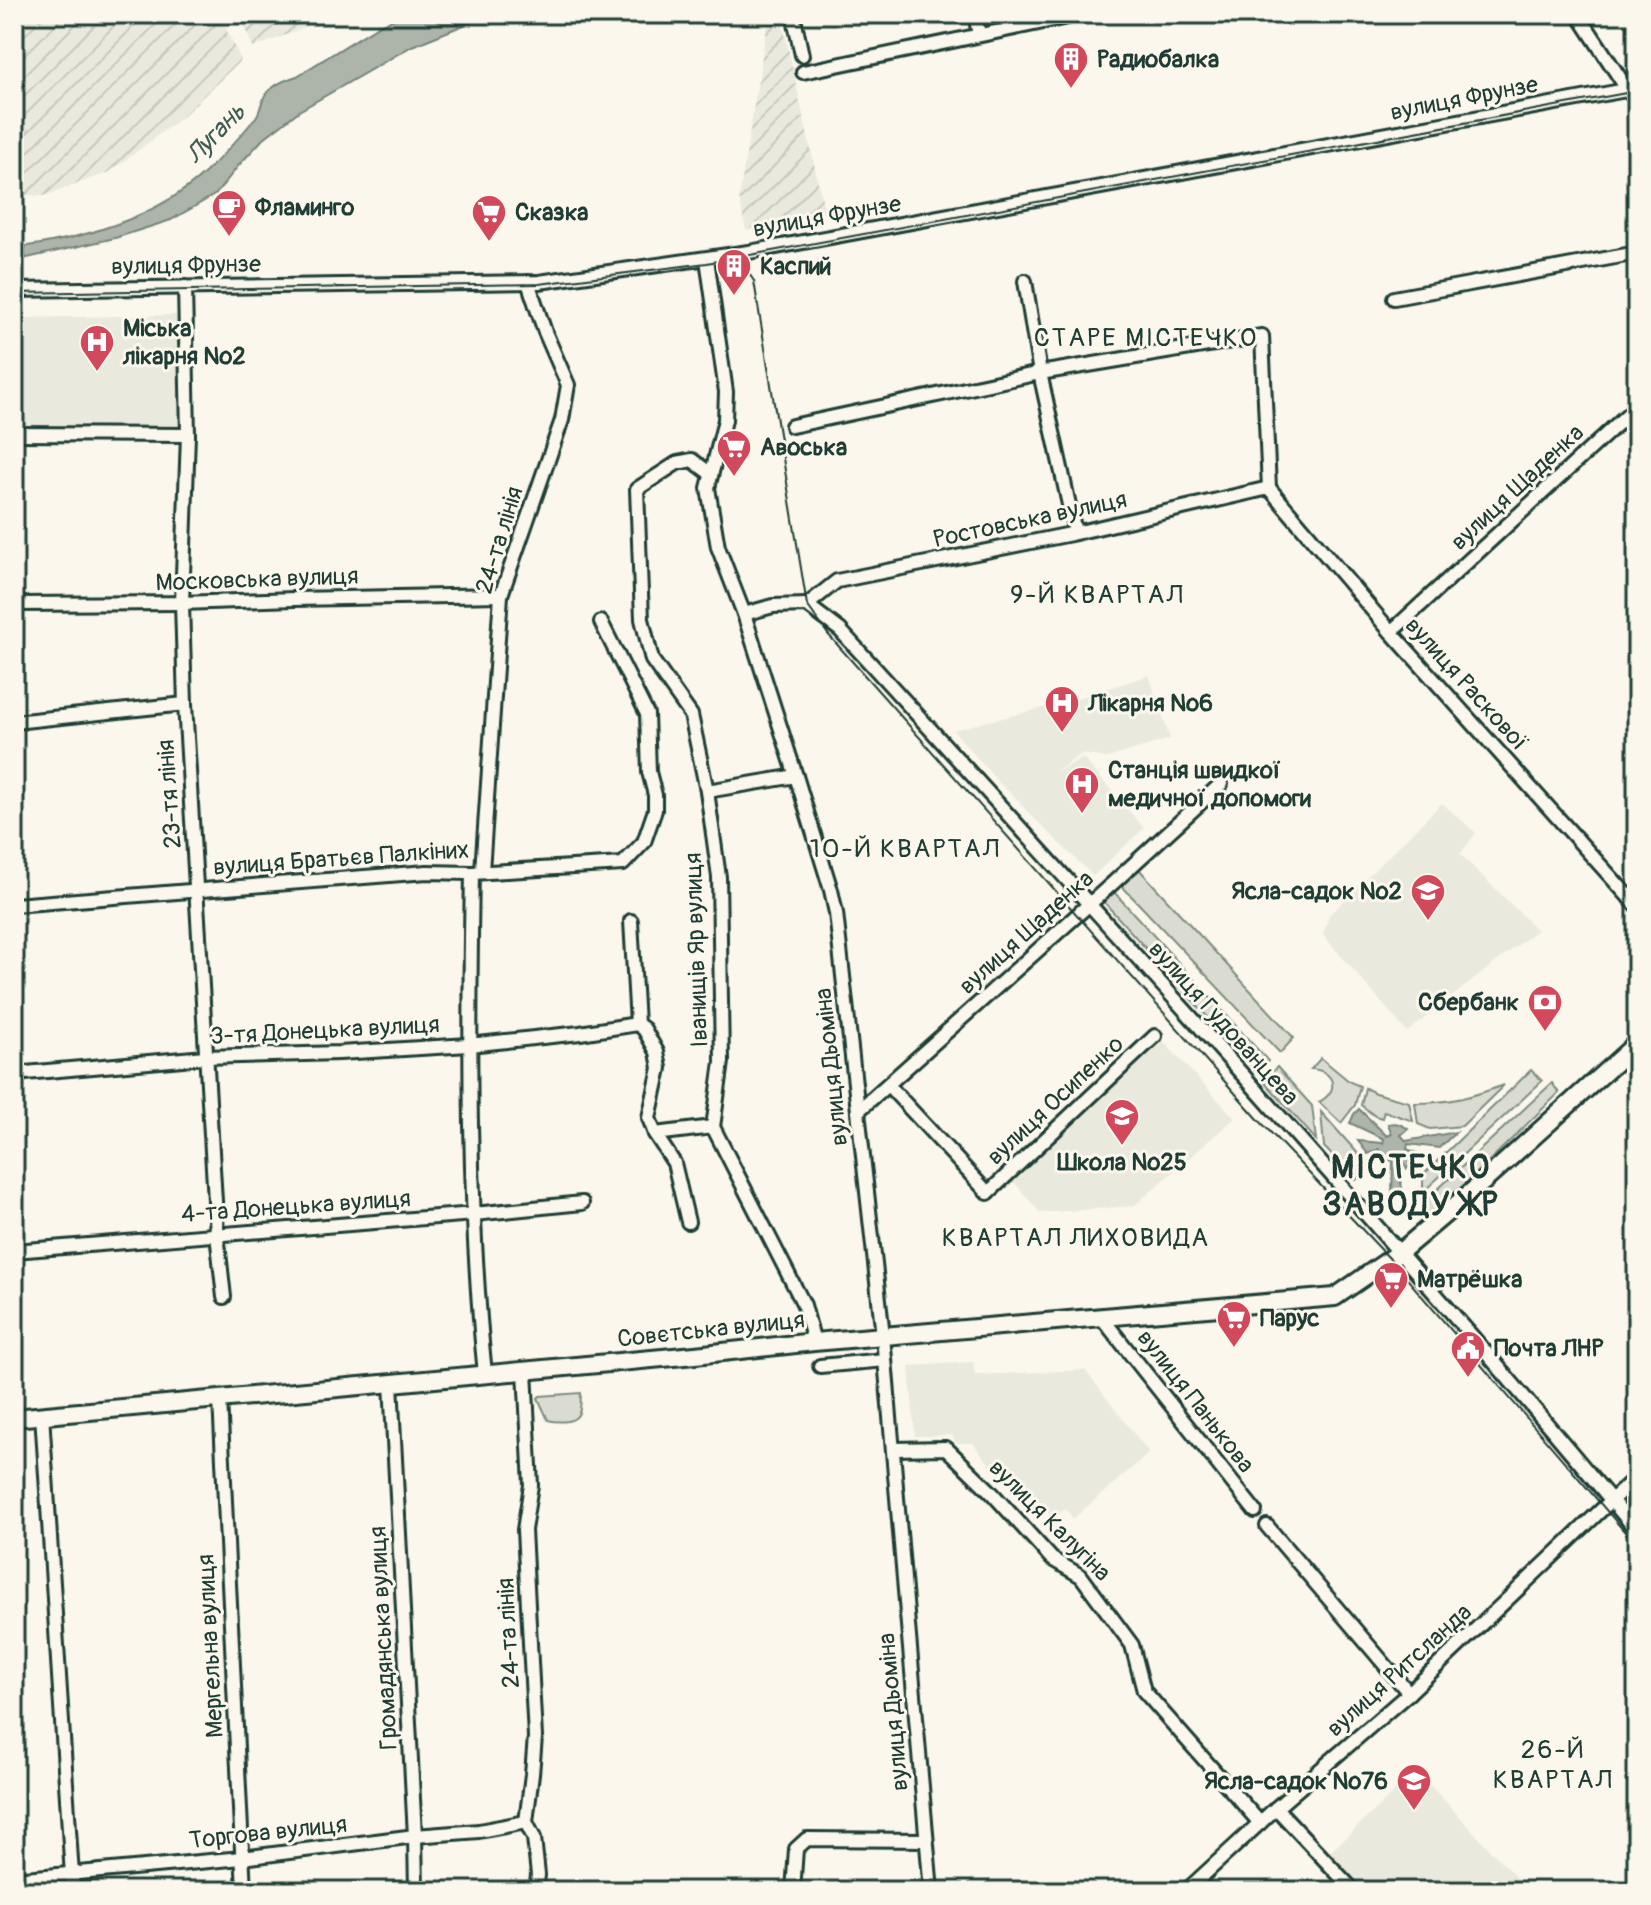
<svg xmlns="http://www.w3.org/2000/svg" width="1651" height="1905" font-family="Pangolin,sans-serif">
	<defs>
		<pattern id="industrial-furrows" width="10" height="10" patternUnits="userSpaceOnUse" patternTransform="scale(2)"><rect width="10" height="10" fill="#eae9de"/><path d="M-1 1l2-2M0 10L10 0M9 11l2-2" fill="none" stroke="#c8c9bf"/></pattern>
	</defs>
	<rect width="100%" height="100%" fill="#fbf7ec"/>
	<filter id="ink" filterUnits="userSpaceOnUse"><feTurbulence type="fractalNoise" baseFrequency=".0125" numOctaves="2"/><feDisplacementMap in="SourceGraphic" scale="16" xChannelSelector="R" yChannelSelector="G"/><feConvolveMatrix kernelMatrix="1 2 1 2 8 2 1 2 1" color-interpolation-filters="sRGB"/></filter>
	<g filter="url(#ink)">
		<g fill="#eae9de">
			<polygon points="178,315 181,428 14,428 14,318"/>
			<polygon points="1149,675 1170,739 1107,758 1081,754 1055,773 1083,758 1144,828 1093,876 1019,803 1021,800 1019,801 999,783 953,730 1063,703"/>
			<polygon points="1442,803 1476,833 1460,854 1537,930 1407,1032 1323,935 1329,915"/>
			<polygon points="1161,1039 1235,1118 1134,1206 1040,1213 1010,1177"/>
			<polygon points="973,1362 975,1375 1085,1370 1149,1453 1073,1519 1066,1509 1054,1517 1022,1497 995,1472 973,1443 956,1443 952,1435 915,1436 909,1366"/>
			<polygon points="1417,1771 1522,1884 1514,1891 1366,1891 1330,1852"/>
		</g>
		<g fill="url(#industrial-furrows)">
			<polygon points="14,14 219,14 241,60 182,117 110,172 44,196 14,194"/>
			<polygon points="240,14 338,14 253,48"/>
			<polygon points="782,21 825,213 746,230 739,198 767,25"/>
		</g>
		<g fill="#dbdcd1" stroke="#7d8c82" stroke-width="2">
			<polygon points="1138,868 1294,1038 1280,1053 1120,884"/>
			<polygon points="1114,892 1268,1061 1257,1072 1104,902"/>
			<path d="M1321,1058L1350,1082L1360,1086L1355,1105L1341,1123L1319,1102C1341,1091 1334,1070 1311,1069Z"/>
			<polygon points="1277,1067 1312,1106 1316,1140 1264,1081"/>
			<polygon points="1531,1070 1542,1081 1423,1192 1423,1175"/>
			<polygon points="1552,1083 1559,1093 1427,1221 1422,1215 1423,1203"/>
			<path d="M1504,1085L1462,1126L1430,1129L1418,1124L1415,1103C1450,1103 1471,1097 1504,1085Z"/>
			<polygon points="1365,1088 1375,1093 1409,1102 1413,1121 1384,1111 1382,1118 1375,1116 1361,1105"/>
			<polygon points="1321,1112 1369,1166 1356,1180 1324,1147"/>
			<path d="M581,1393C580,1405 583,1418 568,1421C561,1422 555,1422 548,1420L538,1398L540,1396Z"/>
		</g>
		<g fill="#adb4aa" stroke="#74847b" stroke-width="2">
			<path d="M404,14H491L412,46L299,111L264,138L239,165L216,194L171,220L115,238L14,261V248C80,240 157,218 206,172C223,155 241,136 256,117C260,112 260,106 263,100C268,87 284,80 297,76L378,26Z"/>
			<path d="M1359,1109L1387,1136L1392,1134L1388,1124C1397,1122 1401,1124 1408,1129L1401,1135L1406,1141L1456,1132L1439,1148L1408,1144L1407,1149L1422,1155L1407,1169L1401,1159L1397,1161L1403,1193L1392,1194L1393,1161L1385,1159L1379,1149L1368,1154L1358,1141L1383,1143L1384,1139L1350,1123L1354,1114Z"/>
		</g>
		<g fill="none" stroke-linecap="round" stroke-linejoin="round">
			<g stroke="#1f3d34" stroke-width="18">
				<g id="minor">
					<polyline points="793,14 802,55"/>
					<polyline points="975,14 979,35"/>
					<polyline points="1578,14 1627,89"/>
					<polyline points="803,72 1082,14"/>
					<polyline points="707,259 726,392 725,420 708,488 718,547 744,614 796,776 831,890 836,913 883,1336 931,1891"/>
					<polyline points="1025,281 1040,373 1075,532"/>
					<polyline points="185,287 188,435 182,603 185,704 217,1234 224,1297"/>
					<polyline points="14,290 539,282 749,252 1637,88"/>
					<polyline points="1394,298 1637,253"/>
					<polyline points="792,426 1040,373 1262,336 1269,488"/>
					<polyline points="14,434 188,435"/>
					<polyline points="711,474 692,460 677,463 637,489 642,619 652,660 691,715 707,791 719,877 722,1062 713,1127"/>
					<polyline points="1269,488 1391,632 1637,906"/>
					<polyline points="14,604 182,603 294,599 501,595"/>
					<polyline points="807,605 837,581 1071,534 1269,488"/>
					<path d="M744,614L773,606L807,605L840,630C1110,926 1381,1223 1637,1531"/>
					<polyline points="1391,632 1637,406"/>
					<polyline points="14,722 185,704"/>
					<polyline points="707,791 796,776"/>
					<polyline points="482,871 501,595 562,420 568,385 545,332 528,282"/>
					<path d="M472,873C469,1040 468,1208 485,1374"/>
					<polyline points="14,905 427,872 472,873 623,864 644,842 655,810 655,795 649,772 647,714 601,622"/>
					<polyline points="631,921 637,1024 644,1029 657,1052 660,1068 649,1118 655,1134 674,1163 688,1222"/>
					<polyline points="14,1074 205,1057 339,1053 469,1045 580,1033 637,1024"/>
					<polyline points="888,1085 988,1193 1155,1036"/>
					<polyline points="858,1111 1113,883 1221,784"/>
					<polyline points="713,1127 804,1305 814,1342"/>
					<polyline points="655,1134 713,1127"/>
					<polyline points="14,1251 474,1214 582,1203"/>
					<polyline points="1102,1318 1255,1511"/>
					<polyline points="820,1366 885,1360"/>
					<polyline points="525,1371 531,1485 524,1530 535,1737 532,1774 526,1822 534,1838 538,1875 536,1891"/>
					<polyline points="391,1383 415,1836 416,1891"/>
					<polyline points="220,1399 244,1891"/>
					<polyline points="42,1414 73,1891"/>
					<polyline points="893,1449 946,1448 991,1492 1052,1559 1081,1576 1132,1645 1144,1691 1260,1823"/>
					<polyline points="1267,1526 1409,1693"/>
					<polyline points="1276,1808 1354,1891"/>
					<polyline points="14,1879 242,1858 415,1836 479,1831 526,1822"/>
					<polyline points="793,1891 796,1849 807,1839 926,1840"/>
					<polyline points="1186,1891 1276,1808 1409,1693 1637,1476"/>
				</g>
			</g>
			<g stroke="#1f3d34" stroke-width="22">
				<polyline id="major" points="14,1418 695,1355 814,1342 1335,1297 1399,1253 1483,1182 1637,1043"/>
			</g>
			<use href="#minor" stroke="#fbf7ec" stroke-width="12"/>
			<use href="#major" stroke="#fbf7ec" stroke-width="16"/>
			<g stroke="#1f3d34" stroke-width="2">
				<polyline points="728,258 743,265 754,281 807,605 827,633 1258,1119 1390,1259 1637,1546"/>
				<polyline points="14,293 539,284 707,263 1637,91"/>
			</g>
		</g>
	</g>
	<defs>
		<g id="building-pin" transform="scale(1.8)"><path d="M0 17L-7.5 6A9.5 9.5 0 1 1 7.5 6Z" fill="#d1495b" stroke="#fbf7ec"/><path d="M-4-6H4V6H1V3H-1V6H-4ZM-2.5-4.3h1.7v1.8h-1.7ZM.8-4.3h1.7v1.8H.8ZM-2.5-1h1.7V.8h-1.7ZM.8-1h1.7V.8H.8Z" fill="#fff"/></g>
		<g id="cafe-pin" transform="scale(1.8)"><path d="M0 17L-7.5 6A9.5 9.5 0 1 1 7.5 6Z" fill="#d1495b" stroke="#fbf7ec"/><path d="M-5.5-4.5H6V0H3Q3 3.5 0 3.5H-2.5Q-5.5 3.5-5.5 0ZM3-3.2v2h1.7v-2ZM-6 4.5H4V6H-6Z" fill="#fff"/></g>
		<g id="supermarket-pin" transform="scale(1.8)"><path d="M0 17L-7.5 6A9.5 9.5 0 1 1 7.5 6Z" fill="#d1495b" stroke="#fbf7ec"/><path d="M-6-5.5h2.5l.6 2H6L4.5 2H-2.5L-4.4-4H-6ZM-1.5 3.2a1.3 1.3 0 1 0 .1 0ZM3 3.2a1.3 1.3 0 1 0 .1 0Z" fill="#fff"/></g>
		<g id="hospital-pin" transform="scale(1.8)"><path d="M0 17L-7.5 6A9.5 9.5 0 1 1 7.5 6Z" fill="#d1495b" stroke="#fbf7ec"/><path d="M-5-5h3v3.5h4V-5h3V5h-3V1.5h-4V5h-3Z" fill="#fff"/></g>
		<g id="school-pin" transform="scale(1.8)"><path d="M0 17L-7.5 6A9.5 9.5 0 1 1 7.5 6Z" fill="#d1495b" stroke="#fbf7ec"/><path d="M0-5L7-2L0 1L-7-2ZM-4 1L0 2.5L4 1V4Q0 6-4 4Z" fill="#fff"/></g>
		<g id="bank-pin" transform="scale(1.8)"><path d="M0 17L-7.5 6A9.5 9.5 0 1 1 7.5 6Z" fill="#d1495b" stroke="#fbf7ec"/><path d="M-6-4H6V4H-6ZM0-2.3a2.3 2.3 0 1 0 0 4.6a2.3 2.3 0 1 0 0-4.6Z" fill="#fff"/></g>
		<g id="civic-pin" transform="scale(1.8)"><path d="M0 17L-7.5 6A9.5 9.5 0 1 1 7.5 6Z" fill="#d1495b" stroke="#fbf7ec"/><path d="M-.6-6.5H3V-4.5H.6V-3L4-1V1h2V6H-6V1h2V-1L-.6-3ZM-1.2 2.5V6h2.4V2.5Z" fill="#fff"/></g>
	</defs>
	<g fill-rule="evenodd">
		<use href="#building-pin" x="1071" y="59"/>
		<use href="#cafe-pin" x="229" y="207"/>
		<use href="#supermarket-pin" x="489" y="212"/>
		<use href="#building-pin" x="734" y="266"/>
		<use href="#hospital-pin" x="97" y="342"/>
		<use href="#supermarket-pin" x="734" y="447"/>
		<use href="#hospital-pin" x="1062" y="703"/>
		<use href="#hospital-pin" x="1082" y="784"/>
		<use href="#school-pin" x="1428" y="891"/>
		<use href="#bank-pin" x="1545" y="1002"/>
		<use href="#school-pin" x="1122" y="1116"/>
		<use href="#supermarket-pin" x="1391" y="1279"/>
		<use href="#supermarket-pin" x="1234" y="1318"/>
		<use href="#civic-pin" x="1468" y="1348"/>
		<use href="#school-pin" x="1414" y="1781"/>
	</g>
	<g text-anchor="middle" stroke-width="6" stroke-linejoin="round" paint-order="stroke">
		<g font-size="24" font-weight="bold" fill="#1f3d34" stroke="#fbf7ec" text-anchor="start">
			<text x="1097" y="67">Радиобалка</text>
			<text x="255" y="215">Фламинго</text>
			<text x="515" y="220">Сказка</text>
			<text x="760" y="274">Каспий</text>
			<text x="123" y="336">Міська<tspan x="123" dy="28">лікарня №2</tspan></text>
			<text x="760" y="455">Авоська</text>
			<text x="1088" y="711">Лікарня №6</text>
			<text x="1108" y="778">Станція швидкої<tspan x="1108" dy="28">медичної допомоги</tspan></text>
			<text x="1402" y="899" text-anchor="end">Ясла-садок №2</text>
			<text x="1519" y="1010" text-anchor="end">Сбербанк</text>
			<text x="1122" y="1170" text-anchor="middle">Школа №25</text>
			<text x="1417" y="1287">Матрёшка</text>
			<text x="1260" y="1326">Парус</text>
			<text x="1494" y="1356">Почта ЛНР</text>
			<text x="1388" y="1789" text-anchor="end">Ясла-садок №76</text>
		</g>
		<g font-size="24" fill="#1f3d34" stroke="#fbf7ec">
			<text transform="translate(1464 98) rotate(-11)" y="8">вулиця Фрунзе</text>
			<text transform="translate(827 216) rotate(-10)" y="8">вулиця Фрунзе</text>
			<text transform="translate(186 265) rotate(-1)" y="8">вулиця Фрунзе</text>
			<text transform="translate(1517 487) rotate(-43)" y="8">вулиця Щаденка</text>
			<text transform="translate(1030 519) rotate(-12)" y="8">Ростовська вулиця</text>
			<text transform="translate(499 540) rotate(-73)" y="8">24-та лінія</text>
			<text transform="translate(257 579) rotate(-2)" y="8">Московська вулиця</text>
			<text transform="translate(1467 684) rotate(48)" y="8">вулиця Раскової</text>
			<text transform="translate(169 794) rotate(-94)" y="8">23-тя лінія</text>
			<text transform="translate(341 858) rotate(-4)" y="8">вулиця Братьєв Палкіних</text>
			<text transform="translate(1026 932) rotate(-42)" y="8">вулиця Щаденка</text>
			<text transform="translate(696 950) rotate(-92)" y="8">Іванищів Яр вулиця</text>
			<text transform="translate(1224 1023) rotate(48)" y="8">вулиця Гудованцева</text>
			<text transform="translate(325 1030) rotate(-3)" y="8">3-тя Донецька вулиця</text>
			<text transform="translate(831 1067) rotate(-96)" y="8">вулиця Дьоміна</text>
			<text transform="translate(1055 1100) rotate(-43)" y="8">вулиця Осипенко</text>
			<text transform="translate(296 1206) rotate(-4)" y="8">4-та Донецька вулиця</text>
			<text transform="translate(711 1329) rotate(-6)" y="8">Совєтська вулиця</text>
			<text transform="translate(1196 1401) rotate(52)" y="8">вулиця Панькова</text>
			<text transform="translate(1050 1520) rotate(45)" y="8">вулиця Калугіна</text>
			<text transform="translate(508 1633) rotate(-93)" y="8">24-та лінія</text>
			<text transform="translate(383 1638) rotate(-93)" y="8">Громадянська вулиця</text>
			<text transform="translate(210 1646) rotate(-93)" y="8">Мергельна вулиця</text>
			<text transform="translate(1399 1670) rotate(-42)" y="8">вулиця Ритсланда</text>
			<text transform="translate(893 1712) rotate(-95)" y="8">вулиця Дьоміна</text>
			<text transform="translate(268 1832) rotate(-6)" y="8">Торгова вулиця</text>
		</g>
		<g font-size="26" font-style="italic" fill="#425b52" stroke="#fbf7ec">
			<text transform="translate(215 133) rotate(-46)" y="9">Лугань</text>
		</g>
		<g font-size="26" letter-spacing="2" fill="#1f3d34" stroke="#fbf7ec">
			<text x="1146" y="346">СТАРЕ МІСТЕЧКО</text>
			<text x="1097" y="603">9-Й КВАРТАЛ</text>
			<text x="905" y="857">10-Й КВАРТАЛ</text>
			<text x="1076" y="1246">КВАРТАЛ ЛИХОВИДА</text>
			<text x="1553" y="1758">26-Й<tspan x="1553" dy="30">КВАРТАЛ</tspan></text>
		</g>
		<g font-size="32" font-weight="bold" letter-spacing="2" fill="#1f3d34" stroke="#fbf7ec">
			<text x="1411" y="1178">МІСТЕЧКО<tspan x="1411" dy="37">ЗАВОДУ ЖР</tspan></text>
		</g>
	</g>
	<rect width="1651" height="1905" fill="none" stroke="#fbf7ec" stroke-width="48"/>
	<rect x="24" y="24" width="1603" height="1857" fill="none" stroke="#1f3d34" stroke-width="3" filter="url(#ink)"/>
</svg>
